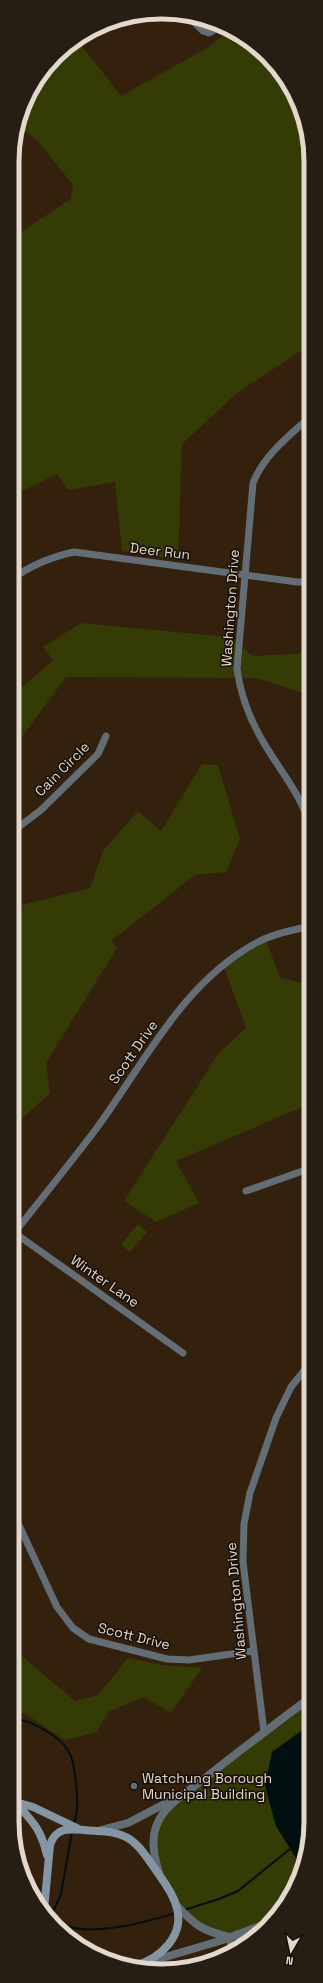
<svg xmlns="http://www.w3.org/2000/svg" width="323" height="1983" font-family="'Space Grotesk',sans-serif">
	<rect width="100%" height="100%" fill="#33210e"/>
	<g fill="#343b04">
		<polygon points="231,30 267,56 300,104 311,152 311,344 237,393 182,444 178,560 122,551 115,482 68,490 57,474 12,496 12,238 71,199 73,185 39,142 19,126 28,95 63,49 78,41 121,96 205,49"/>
		<polygon points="81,623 229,637 253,656 311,653 311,701 306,694 256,678 66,677 18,742 12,738 12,696 53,660 43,647"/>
		<polygon points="202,764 218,765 240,839 226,872 195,875 111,941 117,948 46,1063 50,1093 18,1122 12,1112 12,919 14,907 90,888 103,851 138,811 161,831"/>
		<polygon points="264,934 280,978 311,985 311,1103 176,1161 199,1203 156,1222 124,1201 218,1054 246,1028 222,961"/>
		<polygon points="138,1224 147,1232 130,1252 121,1245"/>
		<polygon points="12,1648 75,1701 98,1695 128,1658 161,1665 202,1668 171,1713 144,1697 108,1712 97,1732 65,1740 24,1713 12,1719"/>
		<polygon points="311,1697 311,1724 272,1752 276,1826 301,1866 295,1888 268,1923 229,1937 213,1934 176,1905 154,1854 160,1818"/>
	</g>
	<polygon fill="#010f11" points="311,1724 311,1832 301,1866 276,1826 265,1786 272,1752"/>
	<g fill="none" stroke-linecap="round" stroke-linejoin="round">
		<g stroke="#010f11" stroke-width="2">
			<path d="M12,1718C30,1720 62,1736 70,1754C75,1764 78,1797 77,1809C77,1814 75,1819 74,1824"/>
			<path d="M72,1832L61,1894L52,1914C70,1945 149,1921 176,1913"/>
			<polyline points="184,1910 219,1899 238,1891 290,1849"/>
		</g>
		<g stroke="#626d75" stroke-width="7">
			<polyline points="189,17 203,31 209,33 221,26"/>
			<path d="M311,416C289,436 264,455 253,483L237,669C241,699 253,727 270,753C286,778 305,802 311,831"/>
			<path d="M12,579C31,565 51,557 74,552L297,582H311"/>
			<polyline points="12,832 41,810 98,754 106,736"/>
			<polyline points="246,1191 311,1168"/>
			<polyline points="12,1231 183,1353"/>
			<path d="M12,1236C40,1200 69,1165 96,1129C144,1064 182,983 256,943C273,934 292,930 311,926"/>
			<polyline points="12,1510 57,1607 73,1628 89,1639 167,1659 189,1660 253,1651"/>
			<polyline points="264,1732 243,1562 244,1524 250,1493 276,1418 291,1387 311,1362"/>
			<polyline points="237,1934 240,1946"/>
			<polyline points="229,1937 232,1950"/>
		</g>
		<g stroke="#626d75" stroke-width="8">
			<polyline points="101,1830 128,1823 176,1798"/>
			<path d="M159,1873C154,1856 150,1839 158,1822C166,1804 189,1791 204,1779C239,1751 275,1724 311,1697"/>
			<path d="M176,1905C196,1926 201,1930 229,1937"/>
			<polyline points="145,1963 223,1940 268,1923"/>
		</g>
		<g stroke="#8495a3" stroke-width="8">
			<polyline points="12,1801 33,1807 77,1828"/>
			<path d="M17,1804C34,1823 41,1830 47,1855"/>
			<path d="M44,1910L50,1845C56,1827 68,1829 84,1830C99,1832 112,1830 126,1837C138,1843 145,1855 153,1866C161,1878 172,1891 176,1905C186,1935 161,1958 135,1966"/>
		</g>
	</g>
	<circle fill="#5c6f8a" stroke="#150d05" stroke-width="1.5" cx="134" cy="1786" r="4"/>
	<g text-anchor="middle" stroke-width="3" stroke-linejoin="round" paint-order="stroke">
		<g font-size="14" fill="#e4d8cc" stroke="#150d05">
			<text transform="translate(160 551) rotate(7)" y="5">Deer Run</text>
			<text transform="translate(230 608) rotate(-86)" y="5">Washington Drive</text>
			<text transform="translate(62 769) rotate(-45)" y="5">Cain Circle</text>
			<text transform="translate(133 1052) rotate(-55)" y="5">Scott Drive</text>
			<text transform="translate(105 1281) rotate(35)" y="5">Winter Lane</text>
			<text transform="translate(236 1601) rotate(-95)" y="5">Washington Drive</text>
			<text transform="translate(134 1636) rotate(14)" y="5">Scott Drive</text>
		</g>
		<g font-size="14" fill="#e4d8cc" stroke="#150d05" text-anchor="start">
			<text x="142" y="1783">Watchung Borough<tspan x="142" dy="16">Municipal Building</tspan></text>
		</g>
	</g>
	<path d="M0 0H323V1983H0ZM161 19H162A142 142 0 0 1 304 161V1822A142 142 0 0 1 162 1964H161A142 142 0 0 1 19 1822V161A142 142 0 0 1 161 19Z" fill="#261d15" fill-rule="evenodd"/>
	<path fill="none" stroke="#e4d8cc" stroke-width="5" d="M161 19H162A142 142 0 0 1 304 161V1822A142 142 0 0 1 162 1964H161A142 142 0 0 1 19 1822V161A142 142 0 0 1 161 19Z"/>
	<g transform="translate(291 1951) rotate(189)" stroke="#150d05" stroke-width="3" paint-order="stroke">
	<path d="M0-3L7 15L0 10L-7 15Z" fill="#e4d8cc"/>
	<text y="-6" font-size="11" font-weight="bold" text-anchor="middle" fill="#e4d8cc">N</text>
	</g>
</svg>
